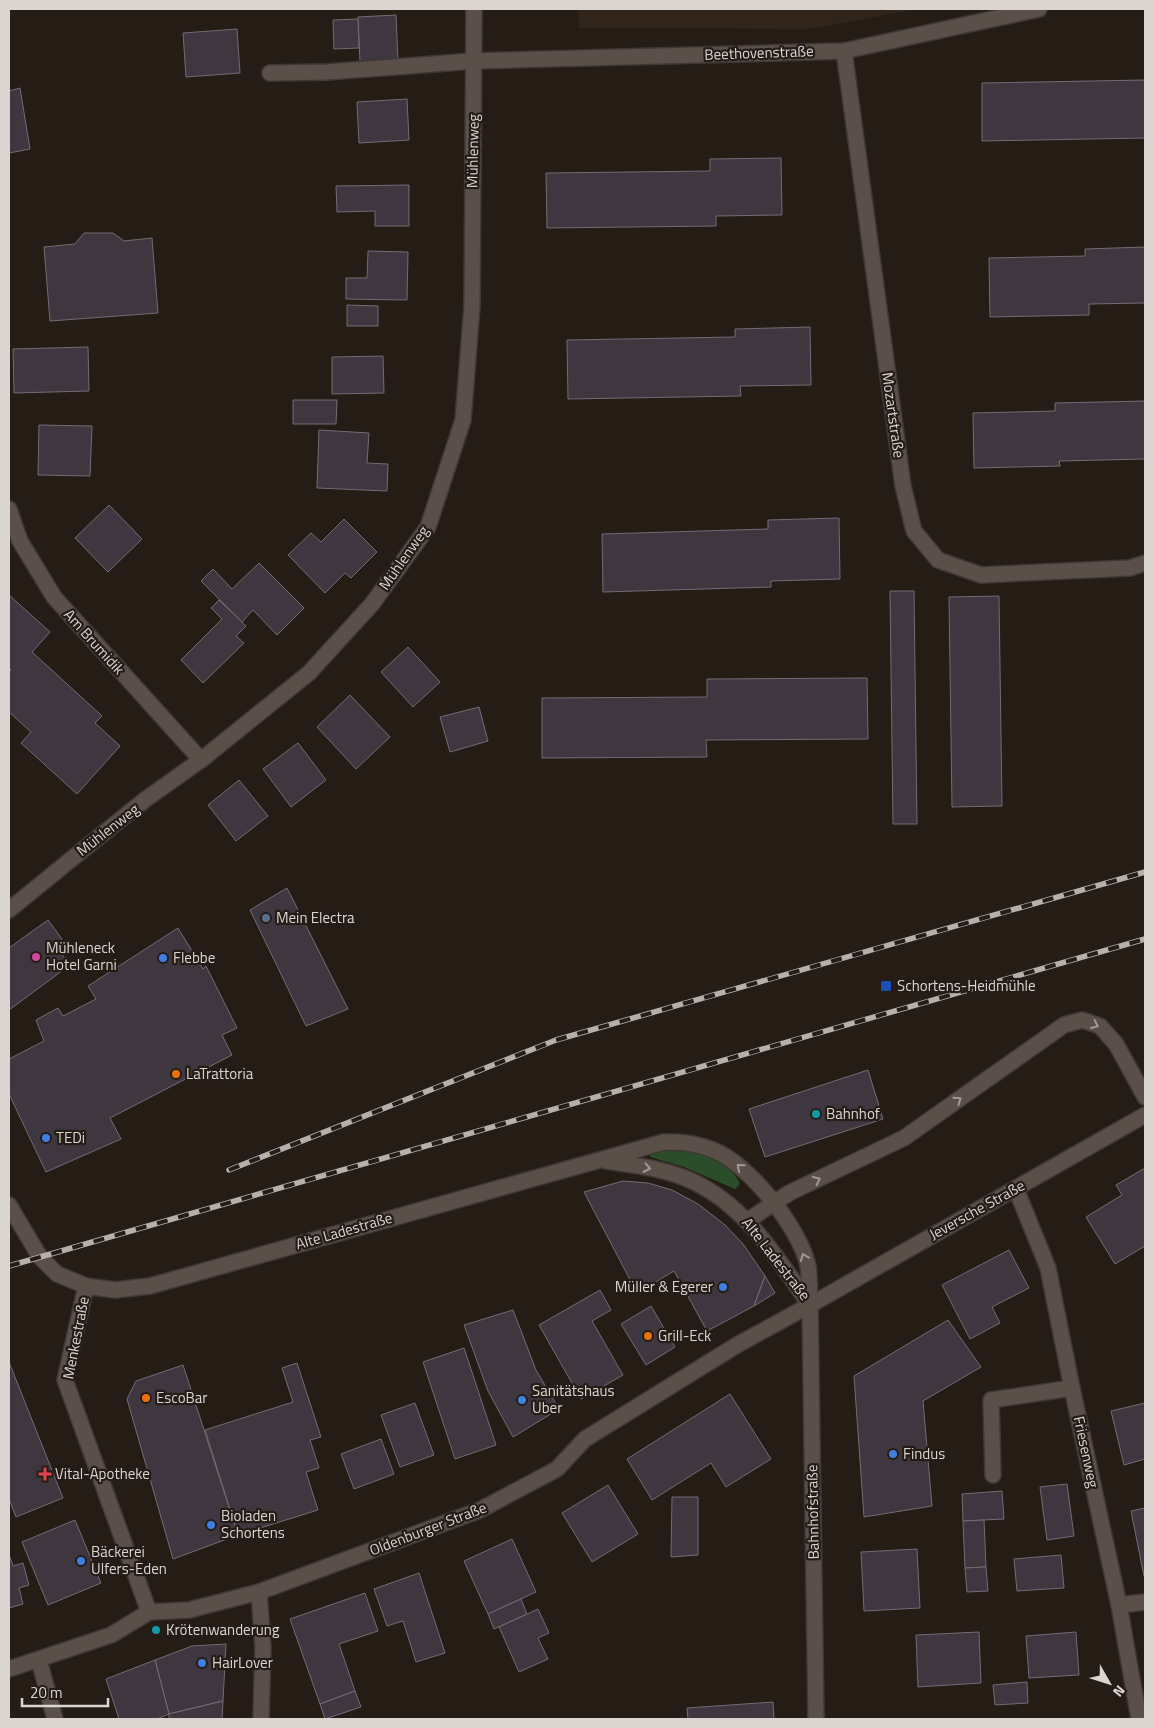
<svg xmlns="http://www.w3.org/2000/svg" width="1154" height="1728" font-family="'Titillium Web',sans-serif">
	<rect width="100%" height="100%" fill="#251c16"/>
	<polygon fill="#31241a" points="578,9 919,9 810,29 579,28"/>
	<path fill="#2b4d29" d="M684,1149C705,1155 731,1162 740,1184L735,1189L684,1167L650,1157L651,1153L660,1151Z"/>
	<g fill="#3f373f" stroke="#746b75">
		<polygon points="396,15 398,61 360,62 358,17"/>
		<polygon points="358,19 359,48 334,49 333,20"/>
		<polygon points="237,29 240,73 186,77 183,33"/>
		<polygon points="1145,80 1145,138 982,141 982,83"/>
		<polygon points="20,88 30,149 9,153 9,91"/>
		<polygon points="407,99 409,140 359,143 357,102"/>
		<polygon points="781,158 782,215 716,216 716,226 547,228 546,173 710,171 710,159"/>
		<polygon points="409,185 409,226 375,226 375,211 337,212 336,186"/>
		<polygon points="84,233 113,233 124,241 152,238 158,313 50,321 44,247 75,244"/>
		<polygon points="1145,247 1145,303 1089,304 1089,315 990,317 989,258 1085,256 1085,249"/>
		<polygon points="368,251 408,252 407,300 346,299 346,278 367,278"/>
		<polygon points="347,305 378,306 378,326 347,326"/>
		<polygon points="810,327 811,385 740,386 741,396 568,399 567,340 735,337 735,329"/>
		<polygon points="88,347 89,391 14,393 13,349"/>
		<polygon points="383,356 384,393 332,394 332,357"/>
		<polygon points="293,400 337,400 336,424 293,424"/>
		<polygon points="1145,401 1145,459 1059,461 1060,466 974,468 973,413 1055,411 1055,403"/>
		<polygon points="39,425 92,426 90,476 38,475"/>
		<polygon points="319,430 369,433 367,463 388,464 387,491 317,488"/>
		<polygon points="109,505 142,539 108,572 75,538"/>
		<polygon points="839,518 840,579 771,581 771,587 603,592 602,534 768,529 768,520"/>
		<polygon points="344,519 377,552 351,578 345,573 325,593 288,555 311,533 321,542"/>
		<polygon points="259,563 304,608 277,635 253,610 242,622 201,581 213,569 232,589"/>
		<polygon points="890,591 914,591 917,824 893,824"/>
		<polygon points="9,595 50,632 32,652 102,716 95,723 120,746 77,794 21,743 31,732 9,712 9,672 11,670 9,668"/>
		<polygon points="999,596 1002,806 952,807 949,597"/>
		<polygon points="219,600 246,626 236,636 244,643 203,683 181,660 222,619 211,608"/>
		<polygon points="408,647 440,682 413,707 381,672"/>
		<polygon points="867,678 868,739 706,740 707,757 542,758 542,698 707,697 707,679"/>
		<polygon points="350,695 390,737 356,769 317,727"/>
		<polygon points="479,707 488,741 450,752 440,717"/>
		<polygon points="298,743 326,780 291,807 263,769"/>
		<polygon points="239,780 268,816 236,841 208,805"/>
		<polygon points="287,888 348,1009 306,1026 250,910"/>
		<polygon points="48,920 62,939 55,945 70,965 9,1010 9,948"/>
		<polygon points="178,928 203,969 206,966 237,1028 222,1035 232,1055 110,1118 121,1139 46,1172 9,1094 9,1059 44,1041 36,1020 58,1008 63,1016 96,999 88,986"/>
		<polygon points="868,1070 883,1119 765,1157 749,1109"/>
		<polygon points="1145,1168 1145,1246 1115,1264 1086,1217 1122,1195 1116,1185"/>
		<polygon points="623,1181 648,1183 672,1190 698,1204 725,1225 743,1244 765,1276 754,1306 707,1331 674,1271 637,1293 584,1192"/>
		<polygon points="1009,1250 1029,1288 992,1307 1000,1323 970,1339 942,1285"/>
		<polygon points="765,1276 775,1293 754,1306"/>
		<polygon points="600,1290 611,1310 592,1321 623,1375 581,1399 539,1325"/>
		<polygon points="651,1306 675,1347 646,1365 621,1324"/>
		<polygon points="513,1310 536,1370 559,1409 513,1437 488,1391 464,1325"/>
		<polygon points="948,1320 981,1367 923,1401 932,1506 864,1517 854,1376"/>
		<polygon points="464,1348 496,1445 455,1459 423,1362"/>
		<polygon points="9,1362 63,1498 16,1517 9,1499"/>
		<polygon points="297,1363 321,1437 310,1440 319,1468 306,1472 318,1510 238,1535 205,1430 293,1402 282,1368"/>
		<polygon points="183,1365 238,1535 173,1559 127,1399 136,1381"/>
		<polygon points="730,1394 771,1459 726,1487 711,1463 652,1500 627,1459"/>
		<polygon points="415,1403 434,1455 400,1467 381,1415"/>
		<polygon points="1145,1403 1145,1459 1124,1465 1111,1411"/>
		<polygon points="381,1439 394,1474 354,1489 341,1454"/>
		<polygon points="1067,1484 1074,1536 1047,1540 1040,1487"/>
		<polygon points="608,1485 638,1534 592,1562 562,1513"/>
		<polygon points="1002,1491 1004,1519 963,1521 962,1494"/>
		<polygon points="672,1497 698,1497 698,1555 671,1557"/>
		<polygon points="1145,1508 1145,1576 1144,1576 1131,1511"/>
		<polygon points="75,1520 101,1583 48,1605 22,1542"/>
		<polygon points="984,1520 986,1567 965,1568 963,1521"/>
		<polygon points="512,1539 536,1592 488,1614 464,1561"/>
		<polygon points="917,1549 920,1608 864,1611 861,1552"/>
		<polygon points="9,1554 13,1566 23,1563 29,1585 19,1588 23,1604 9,1608"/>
		<polygon points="1061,1555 1064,1588 1017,1591 1014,1559"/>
		<polygon points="986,1567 988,1591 967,1592 965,1568"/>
		<polygon points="419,1573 445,1653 416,1662 403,1621 387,1626 374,1589"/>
		<polygon points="365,1593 378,1631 339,1644 355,1691 320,1704 290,1619"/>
		<polygon points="521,1599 527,1614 494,1629 488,1614"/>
		<polygon points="538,1609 549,1633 538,1638 548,1659 519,1672 499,1627"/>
		<polygon points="979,1632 981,1683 918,1687 916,1635"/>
		<polygon points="1076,1632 1079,1675 1029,1678 1026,1636"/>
		<polygon points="226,1644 223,1701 169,1714 155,1660 192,1646"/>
		<polygon points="155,1660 169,1714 157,1719 119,1719 106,1679"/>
		<polygon points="1027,1682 1028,1703 995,1705 993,1685"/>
		<polygon points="355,1691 361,1707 325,1719 320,1704"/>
		<polygon points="223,1701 222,1719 169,1719 169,1714"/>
		<polygon points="773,1702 774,1719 688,1719 687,1708"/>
	</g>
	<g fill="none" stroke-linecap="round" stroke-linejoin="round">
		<g stroke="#3f3834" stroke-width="18">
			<g id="service">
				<polyline points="270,73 327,72 474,61"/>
				<polyline points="747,1221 789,1193 904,1138 1064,1025 1082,1020 1100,1026 1116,1044 1145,1097"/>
				<polyline points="993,1475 991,1400 1072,1388"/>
			</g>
		</g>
		<g stroke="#3f3834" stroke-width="18">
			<g id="minor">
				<polyline points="844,51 903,486 914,531 938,560 981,575 1130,568 1145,563"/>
				<polyline points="474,61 844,51 1039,9"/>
				<polyline points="9,509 20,541 54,597 201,760"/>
				<polyline points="9,910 74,857 146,799 201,760 309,673 372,604 428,527 463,420 472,306 474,9"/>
				<polyline points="1016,1189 1048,1268 1072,1388 1119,1605 1139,1719"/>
				<polyline points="86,1286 65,1380 149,1612"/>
				<polyline points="259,1592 263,1648 261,1719"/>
				<polyline points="1119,1605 1145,1602"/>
				<polyline points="39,1660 55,1719"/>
				<polyline points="9,1669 111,1635 149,1612 189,1610 259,1592 480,1510 557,1469 585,1439 737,1345 810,1305"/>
			</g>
		</g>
		<g stroke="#3f3834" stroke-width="18">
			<g id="tertiary">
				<path d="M606,1161C635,1165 666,1169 692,1181C746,1206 777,1258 810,1305"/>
				<path d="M9,1205L40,1257L57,1274L86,1286L115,1290L150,1286L664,1142C683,1142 695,1143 713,1150C749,1164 800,1228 808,1266C810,1278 809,1292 810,1305L816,1719"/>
				<polyline points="810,1305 1145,1115"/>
			</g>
		</g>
		<use href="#service" stroke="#5b5049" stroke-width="15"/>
		<use href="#minor" stroke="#5b5049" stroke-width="15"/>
		<use href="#tertiary" stroke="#5b5049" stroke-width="15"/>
		<g stroke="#b6afab" stroke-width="5.5">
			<g id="rail">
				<polyline points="229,1170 556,1040 1145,872"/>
				<polyline points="9,1266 1145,939"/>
			</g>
		</g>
		<use href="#rail" stroke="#251c16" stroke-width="4" stroke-dasharray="11" stroke-linecap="butt"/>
	</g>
	<defs><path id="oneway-chevron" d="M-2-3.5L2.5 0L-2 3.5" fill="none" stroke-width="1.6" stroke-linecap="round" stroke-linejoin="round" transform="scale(1.25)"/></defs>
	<g stroke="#a19994">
		<use href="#oneway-chevron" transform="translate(1095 1025) rotate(25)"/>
		<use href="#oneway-chevron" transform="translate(958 1100) rotate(-35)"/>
		<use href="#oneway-chevron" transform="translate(740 1167) rotate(-140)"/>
		<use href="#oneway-chevron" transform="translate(647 1168) rotate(12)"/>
		<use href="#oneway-chevron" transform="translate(817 1180) rotate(-25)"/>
		<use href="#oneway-chevron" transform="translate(804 1257) rotate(-112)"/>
	</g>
	<circle fill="#5c6f8a" stroke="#251c16" stroke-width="2" cx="266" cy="918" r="5"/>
	<circle fill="#d1479c" stroke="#251c16" stroke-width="2" cx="36" cy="957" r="5"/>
	<g fill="#3f7fe0" stroke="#251c16" stroke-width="2">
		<circle cx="163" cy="958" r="5"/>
		<circle cx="46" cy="1138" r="5"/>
		<circle cx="723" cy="1287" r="5"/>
		<circle cx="522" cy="1400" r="5"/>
		<circle cx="893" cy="1454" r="5"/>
		<circle cx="211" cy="1525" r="5"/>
		<circle cx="81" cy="1561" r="5"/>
		<circle cx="202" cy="1663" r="5"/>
	</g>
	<rect fill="#1a4fb4" stroke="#251c16" stroke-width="2" x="880" y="980" width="12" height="12" rx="2.5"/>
	<g fill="#e8710a" stroke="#251c16" stroke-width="2">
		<circle cx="176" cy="1074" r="5"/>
		<circle cx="648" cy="1336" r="5"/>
		<circle cx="146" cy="1398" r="5"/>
	</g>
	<g fill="#0f9aa8" stroke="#251c16" stroke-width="2">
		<circle cx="816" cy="1114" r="5"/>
		<circle cx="156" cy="1630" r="5"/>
	</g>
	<path fill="#e0444e" stroke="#251c16" stroke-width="2" d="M42.5 1466.5h5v5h5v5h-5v5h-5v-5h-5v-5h5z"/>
	<g text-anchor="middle" stroke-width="4.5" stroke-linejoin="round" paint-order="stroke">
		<g font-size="15" fill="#dbd5d1" stroke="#251c16">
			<text transform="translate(759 53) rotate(-2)" y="5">Beethovenstraße</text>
			<text transform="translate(473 151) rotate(-89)" y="5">Mühlenweg</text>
			<text transform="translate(893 415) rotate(82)" y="5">Mozartstraße</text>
			<text transform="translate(404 558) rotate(-55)" y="5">Mühlenweg</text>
			<text transform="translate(94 642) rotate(48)" y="5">Am Brumidik</text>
			<text transform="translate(108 830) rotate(-38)" y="5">Mühlenweg</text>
			<text transform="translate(977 1210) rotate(-29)" y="5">Jeversche Straße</text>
			<text transform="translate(344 1231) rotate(-16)" y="5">Alte Ladestraße</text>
			<text transform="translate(776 1259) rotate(52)" y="5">Alte Ladestraße</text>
			<text transform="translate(76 1338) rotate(-79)" y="5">Menkestraße</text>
			<text transform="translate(1086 1452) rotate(78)" y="5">Friesenweg</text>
			<text transform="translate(813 1512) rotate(-91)" y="5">Bahnhofstraße</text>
			<text transform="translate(428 1529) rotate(-21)" y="5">Oldenburger Straße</text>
		</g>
		<g font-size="15" fill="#dbd5d1" stroke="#251c16" text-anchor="start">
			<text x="276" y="923">Mein Electra</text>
			<text x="46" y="953">Mühleneck<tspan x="46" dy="17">Hotel Garni</tspan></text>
			<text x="173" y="963">Flebbe</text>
			<text x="897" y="991">Schortens-Heidmühle</text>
			<text x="186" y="1079">LaTrattoria</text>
			<text x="826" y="1119">Bahnhof</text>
			<text x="56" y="1143">TEDi</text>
			<text x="713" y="1292" text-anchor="end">Müller &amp; Egerer</text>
			<text x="658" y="1341">Grill-Eck</text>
			<text x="532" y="1396">Sanitätshaus<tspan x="532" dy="17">Uber</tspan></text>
			<text x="156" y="1403">EscoBar</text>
			<text x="903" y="1459">Findus</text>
			<text x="55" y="1479">Vital-Apotheke</text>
			<text x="221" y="1521">Bioladen<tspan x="221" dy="17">Schortens</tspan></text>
			<text x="91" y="1557">Bäckerei<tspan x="91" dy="17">Ulfers-Eden</tspan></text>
			<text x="166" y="1635">Krötenwanderung</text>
			<text x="212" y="1668">HairLover</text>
		</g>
	</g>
	<rect width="1154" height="1728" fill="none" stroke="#dbd5d1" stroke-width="20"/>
	<g transform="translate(1109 1683) rotate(129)" stroke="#251c16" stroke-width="4" paint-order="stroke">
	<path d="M0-4L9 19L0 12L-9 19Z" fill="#dbd5d1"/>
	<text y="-8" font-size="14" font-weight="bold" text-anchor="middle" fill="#dbd5d1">N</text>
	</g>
	<path d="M22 1698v8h86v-8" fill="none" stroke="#dbd5d1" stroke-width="2.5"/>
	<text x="30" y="1698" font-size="15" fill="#dbd5d1" stroke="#251c16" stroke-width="4" paint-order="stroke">20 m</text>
</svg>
